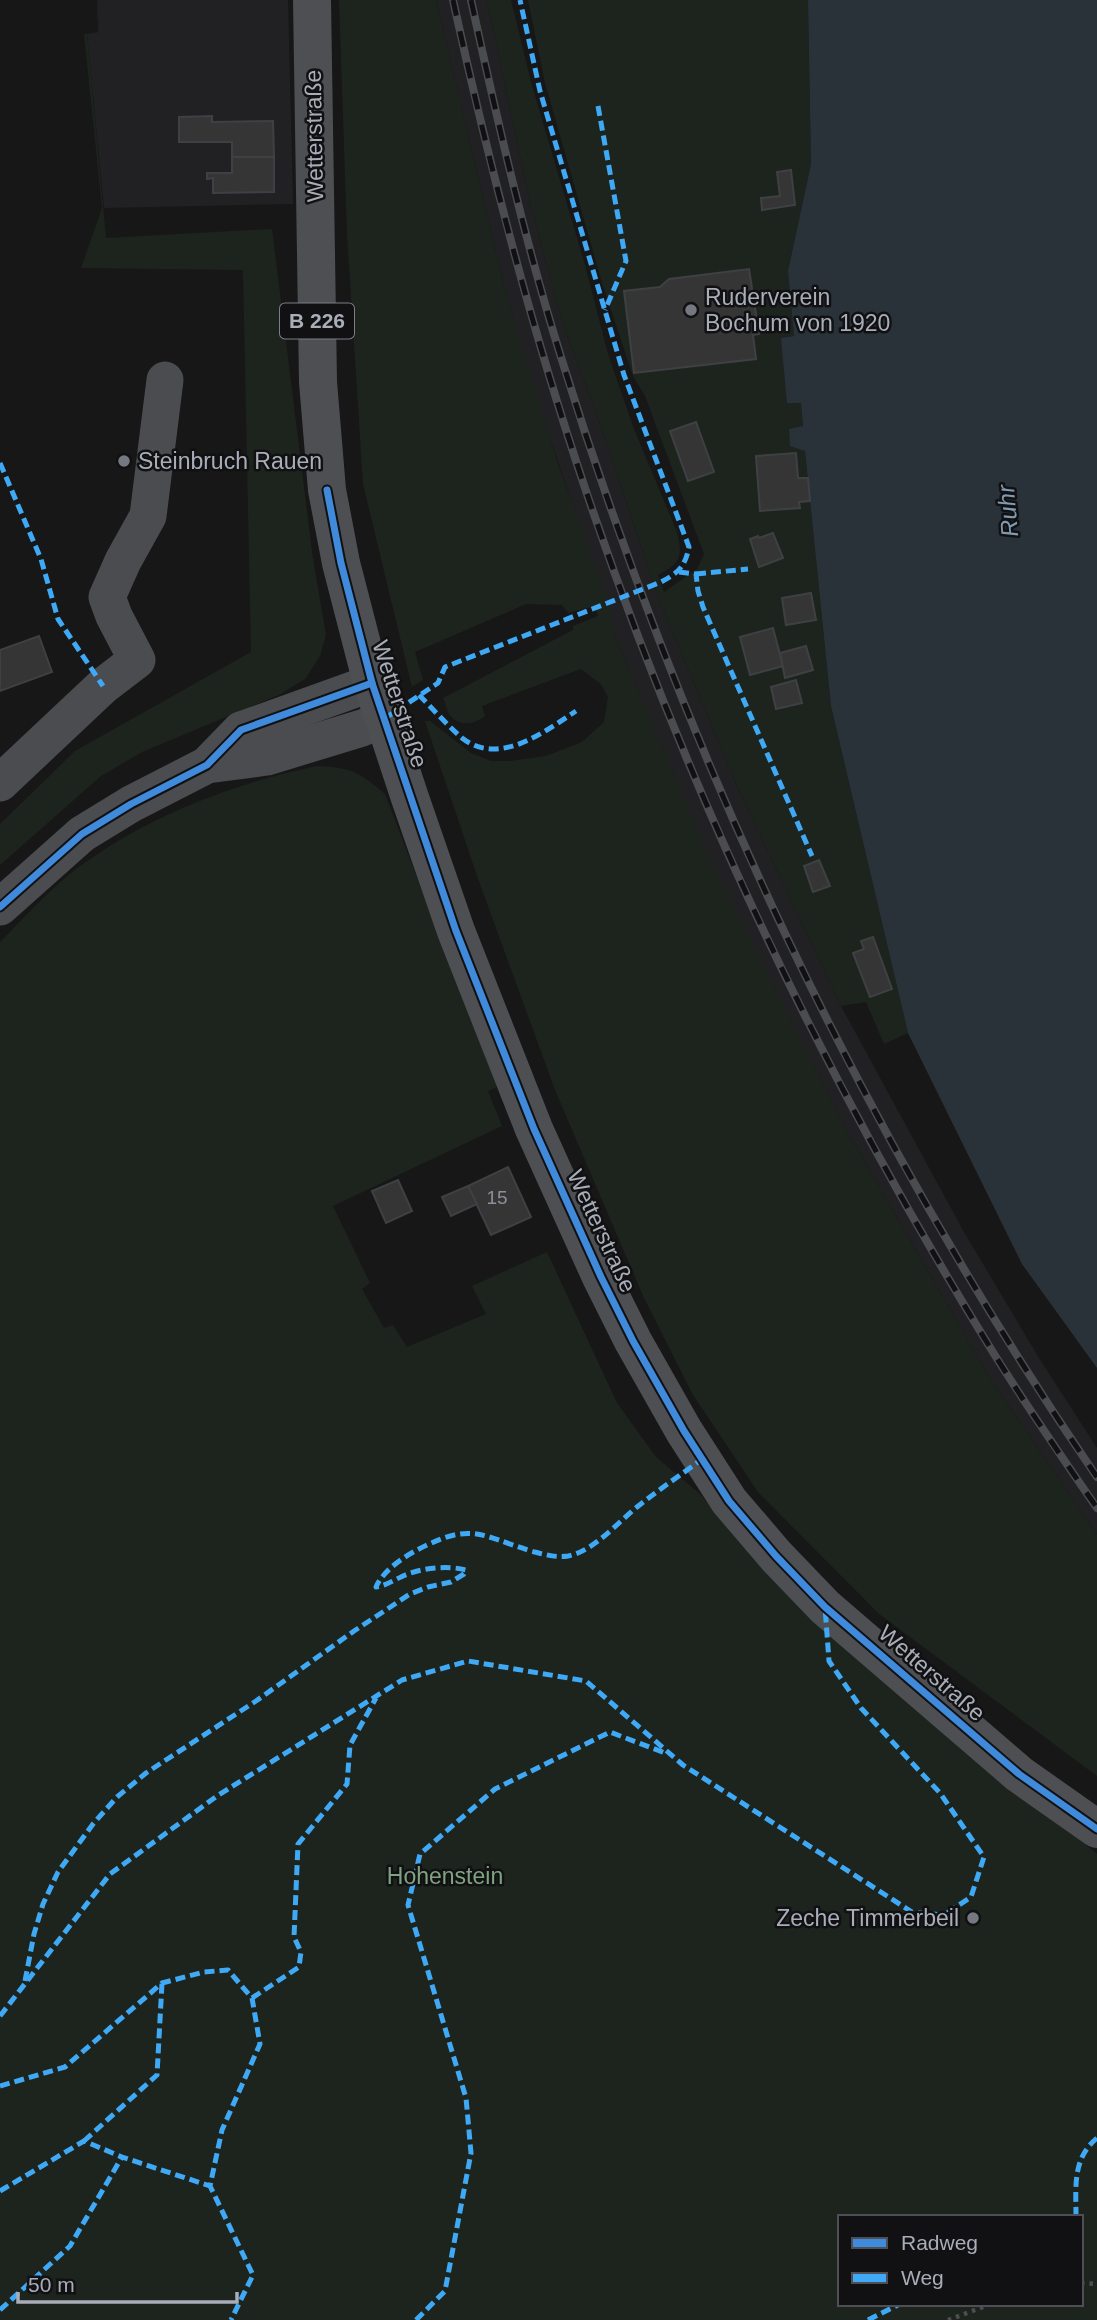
<svg xmlns="http://www.w3.org/2000/svg" width="1097" height="2320" font-family="Arial,sans-serif">
	<rect width="100%" height="100%" fill="#171717"/>
	<g fill="#212123">
		<polygon points="97,0 288,0 293,204 104,208 87,34 99,33"/>
		<polygon points="436,0 487,0 530,203 562,321 607,443 658,597 737,786 841,1006 964,1232 1039,1358 1097,1448 1097,1534 991,1380 847,1131 715,871 669,763 612,629 612,618 543,418 504,286"/>
	</g>
	<g fill="#1d241e" fill-rule="evenodd">
		<polygon points="97,0 99,33 87,34 106,238 272,229 313,559 326,635 320,656 306,678 281,694 142,752 101,776 0,865 0,824 75,751 251,652 243,270 81,268 102,208 84,34 98,32"/>
		<path d="M339,0H436L504,286L557,461L605,592L612,618V629L715,870L847,1131L991,1380L1097,1534V1776L879,1614L758,1492L693,1395L644,1298L555,1090L477,876L425,721H430L471,753L491,761H510L546,756L582,742L604,722L608,697L601,684L581,669L482,706L485,716C474,725 459,727 449,714C447,710 445,702 443,698L573,630V626L598,616L595,606L568,613L562,605L526,604L415,652L423,680L412,687L363,484L347,234Z"/>
		<path d="M487,0H511L531,82L585,265L608,354L634,429L677,532C683,557 681,563 658,575L664,592L697,569L704,554L645,396L633,376L603,286L545,83L528,0H808L811,164L788,271L794,336L782,338L787,402H801L803,427L789,429L790,445L805,451L831,706L908,1033L884,1044L866,1002L841,1006L737,786L658,597L607,443L562,321L530,203Z"/>
		<path d="M317,766C352,768 358,771 385,794L497,1087L488,1091L502,1126L333,1206L370,1283L362,1289L384,1328L393,1325L407,1347L486,1314L472,1286L547,1252L617,1403L656,1457L700,1494L733,1535L803,1610L1097,1854V2320H0V942C25,917 57,881 86,862C153,814 236,783 317,766ZM840,2217H1081V2304H840Z"/>
	</g>
	<polygon fill="#2a3239" points="808,0 1097,0 1097,1368 1022,1264 908,1033 831,706 805,451 790,446 789,429 803,426 801,403 787,403 781,338 794,336 788,271 811,164"/>
	<g fill="#353536" stroke="#3f4043" stroke-width="2">
		<polygon points="212,116 212,122 273,121 274,157 232,157 232,142 179,142 179,117"/>
		<polygon points="232,157 274,157 274,192 213,193 213,178 207,179 207,173 232,173"/>
		<polygon points="791,170 795,205 762,210 761,198 780,196 777,172"/>
		<polygon points="749,269 759,334 753,335 756,359 634,373 624,291 660,287 669,279"/>
		<polygon points="696,422 714,472 688,481 670,431"/>
		<polygon points="796,453 798,478 808,478 810,501 799,502 800,508 760,511 756,456"/>
		<polygon points="773,533 783,558 759,567 750,539 758,536 759,538"/>
		<polygon points="811,593 816,620 786,625 782,598"/>
		<polygon points="773,628 783,666 750,675 740,637"/>
		<polygon points="39,636 52,672 0,691 0,650"/>
		<polygon points="806,646 813,670 785,678 780,653"/>
		<polygon points="796,680 802,703 776,709 771,687"/>
		<polygon points="819,860 830,886 813,892 804,866"/>
		<polygon points="873,937 892,989 870,997 853,953 864,949 861,941"/>
		<polygon points="508,1167 531,1217 491,1235 468,1186"/>
		<polygon points="398,1180 412,1211 386,1223 372,1191"/>
		<polygon points="468,1186 477,1204 451,1216 442,1197"/>
	</g>
	<g fill="none" stroke-linecap="round" stroke-linejoin="round">
		<g stroke="#4d4e52" stroke-width="4.5" stroke-dasharray="3.5 5" stroke-linecap="butt">
			<polyline points="1081,2283 1097,2284"/>
			<polyline points="948,2320 991,2304"/>
		</g>
		<g stroke="#4b4c50" stroke-width="37">
			<polyline points="207,765 267,757 362,728 384,719"/>
			<polyline points="0,783 103,686 137,660 114,616 107,597 123,561 148,516 165,380"/>
			<polyline points="0,907 82,834 131,804 207,765 241,730 372,683"/>
		</g>
		<polyline stroke="#4d4f52" stroke-width="38" points="312,0 318,382 327,490 341,563 372,683 410,798 456,931 534,1129 601,1277 633,1341 684,1431 729,1501 776,1556 825,1607 1019,1774 1097,1829"/>
		<g stroke="#4b4c4f" stroke-width="8">
			<g id="rail">
				<path d="M453,0C489,165 531,328 585,488C686,789 825,1080 991,1349C1025,1404 1061,1456 1097,1508"/>
				<path d="M471,0C497,119 524,238 560,354C683,752 861,1133 1097,1477"/>
			</g>
		</g>
		<use href="#rail" stroke="#111113" stroke-width="5" stroke-dasharray="16" stroke-linecap="butt"/>
		<g stroke="#3fa9f5" stroke-width="5" stroke-dasharray="10 5" stroke-linecap="butt">
			<polyline points="598,106 626,261 605,310"/>
			<polyline points="0,463 41,559 58,619 103,686"/>
			<polyline points="679,572 696,574 698,591 703,607 812,856"/>
			<polyline points="696,574 748,569"/>
			<path d="M419,695C433,709 447,725 462,738C499,767 544,732 576,711"/>
			<path d="M384,719L438,683L445,667L661,582C678,573 685,567 689,547L624,375L540,91L520,0"/>
			<path d="M25,1981L34,1934L43,1904L58,1872L93,1824L117,1797L146,1773L256,1701L354,1631L410,1594L428,1587L451,1582L464,1574L466,1570C447,1565 419,1568 401,1577C392,1581 385,1586 376,1587C383,1571 403,1557 419,1549C472,1522 479,1535 531,1551C543,1554 555,1558 568,1556C594,1551 617,1523 637,1507C658,1490 681,1475 702,1459"/>
			<polyline points="252,1998 299,1967 301,1952 294,1937 298,1844 347,1784 350,1745 376,1698"/>
			<polyline points="0,2016 110,1874 217,1796 402,1680 468,1661 586,1681 683,1765 912,1912 944,1915 971,1897 984,1857 940,1793 861,1708 829,1661 825,1607"/>
			<polyline points="0,2086 65,2067 162,1983 204,1972 228,1970 252,1998 260,2044 222,2130 210,2186 253,2275 231,2320"/>
			<polyline points="84,2141 157,2075 162,1983"/>
			<polyline points="0,2191 84,2141 122,2157 210,2186"/>
			<path d="M1076,2217C1076,2187 1072,2159 1097,2138"/>
			<polyline points="0,2310 70,2246 122,2157"/>
			<polyline points="416,2320 445,2291 471,2153 466,2098 408,1905 420,1854 495,1789 610,1732 665,1753"/>
			<polyline points="868,2320 900,2304"/>
		</g>
		<g stroke="#111113" stroke-width="11">
			<g id="cycleway">
				<polyline points="327,490 341,563 372,683 456,931 534,1129 601,1277 633,1341 684,1431 729,1501 776,1556 825,1607 1019,1774 1097,1829"/>
				<polyline points="0,907 82,834 131,804 207,765 241,730 372,683"/>
			</g>
		</g>
		<use href="#cycleway" stroke="#408adc" stroke-width="7"/>
	</g>
	<g fill="#757880" stroke="#111113" stroke-width="2.5">
		<circle cx="691" cy="310" r="7"/>
		<circle cx="124" cy="461" r="7"/>
		<circle cx="973" cy="1918" r="7"/>
	</g>
	<g text-anchor="middle" stroke-width="5" stroke-linejoin="round" paint-order="stroke">
		<g font-size="19" fill="#8b8f98">
			<text x="497" y="1204">15</text>
		</g>
		<rect fill="#111113" stroke="#7b7e86" stroke-width="2" x="280" y="303.5" width="74" height="35" rx="5"/>
		<g font-size="21" font-weight="bold" fill="#a8adb8">
			<text x="317" y="328">B 226</text>
		</g>
		<g font-size="23" fill="#a8adb8" stroke="#111113">
			<text transform="translate(314 136) rotate(-91)" y="8">Wetterstraße</text>
			<text transform="translate(400 704) rotate(72)" y="8">Wetterstraße</text>
			<text transform="translate(602 1231) rotate(65)" y="8">Wetterstraße</text>
			<text transform="translate(932 1673) rotate(41)" y="8">Wetterstraße</text>
		</g>
		<g font-size="23" fill="#a8adb8" stroke="#111113" text-anchor="start">
			<text x="705" y="305">Ruderverein<tspan x="705" dy="26">Bochum von 1920</tspan></text>
			<text x="138" y="469">Steinbruch Rauen</text>
			<text x="959" y="1926" text-anchor="end">Zeche Timmerbeil</text>
		</g>
		<g font-size="23" fill="#7fa381" stroke="#111113">
			<text x="445" y="1884">Hohenstein</text>
		</g>
		<g font-size="24" font-style="italic" fill="#7f9bb3" stroke="#111113">
			<text transform="translate(1008 511) rotate(-95)" y="8">Ruhr</text>
		</g>
	</g>
	<rect x="838" y="2215" width="245" height="91" fill="#111113" stroke="#4d4f55" stroke-width="2"/>
	<rect x="852" y="2238" width="35" height="10" fill="#408adc" stroke="#4d4f55" stroke-width="2"/>
	<text x="901" y="2250" font-size="21" fill="#a8adb8">Radweg</text>
	<rect x="852" y="2273" width="35" height="10" fill="#3fa9f5" stroke="#4d4f55" stroke-width="2"/>
	<text x="901" y="2285" font-size="21" fill="#a8adb8">Weg</text>
	<path d="M18 2292v10h219v-10" fill="none" stroke="#a8adb8" stroke-width="3.5"/>
	<text x="28" y="2292" font-size="21" fill="#a8adb8" stroke="#111113" stroke-width="5" paint-order="stroke">50 m</text>
</svg>
